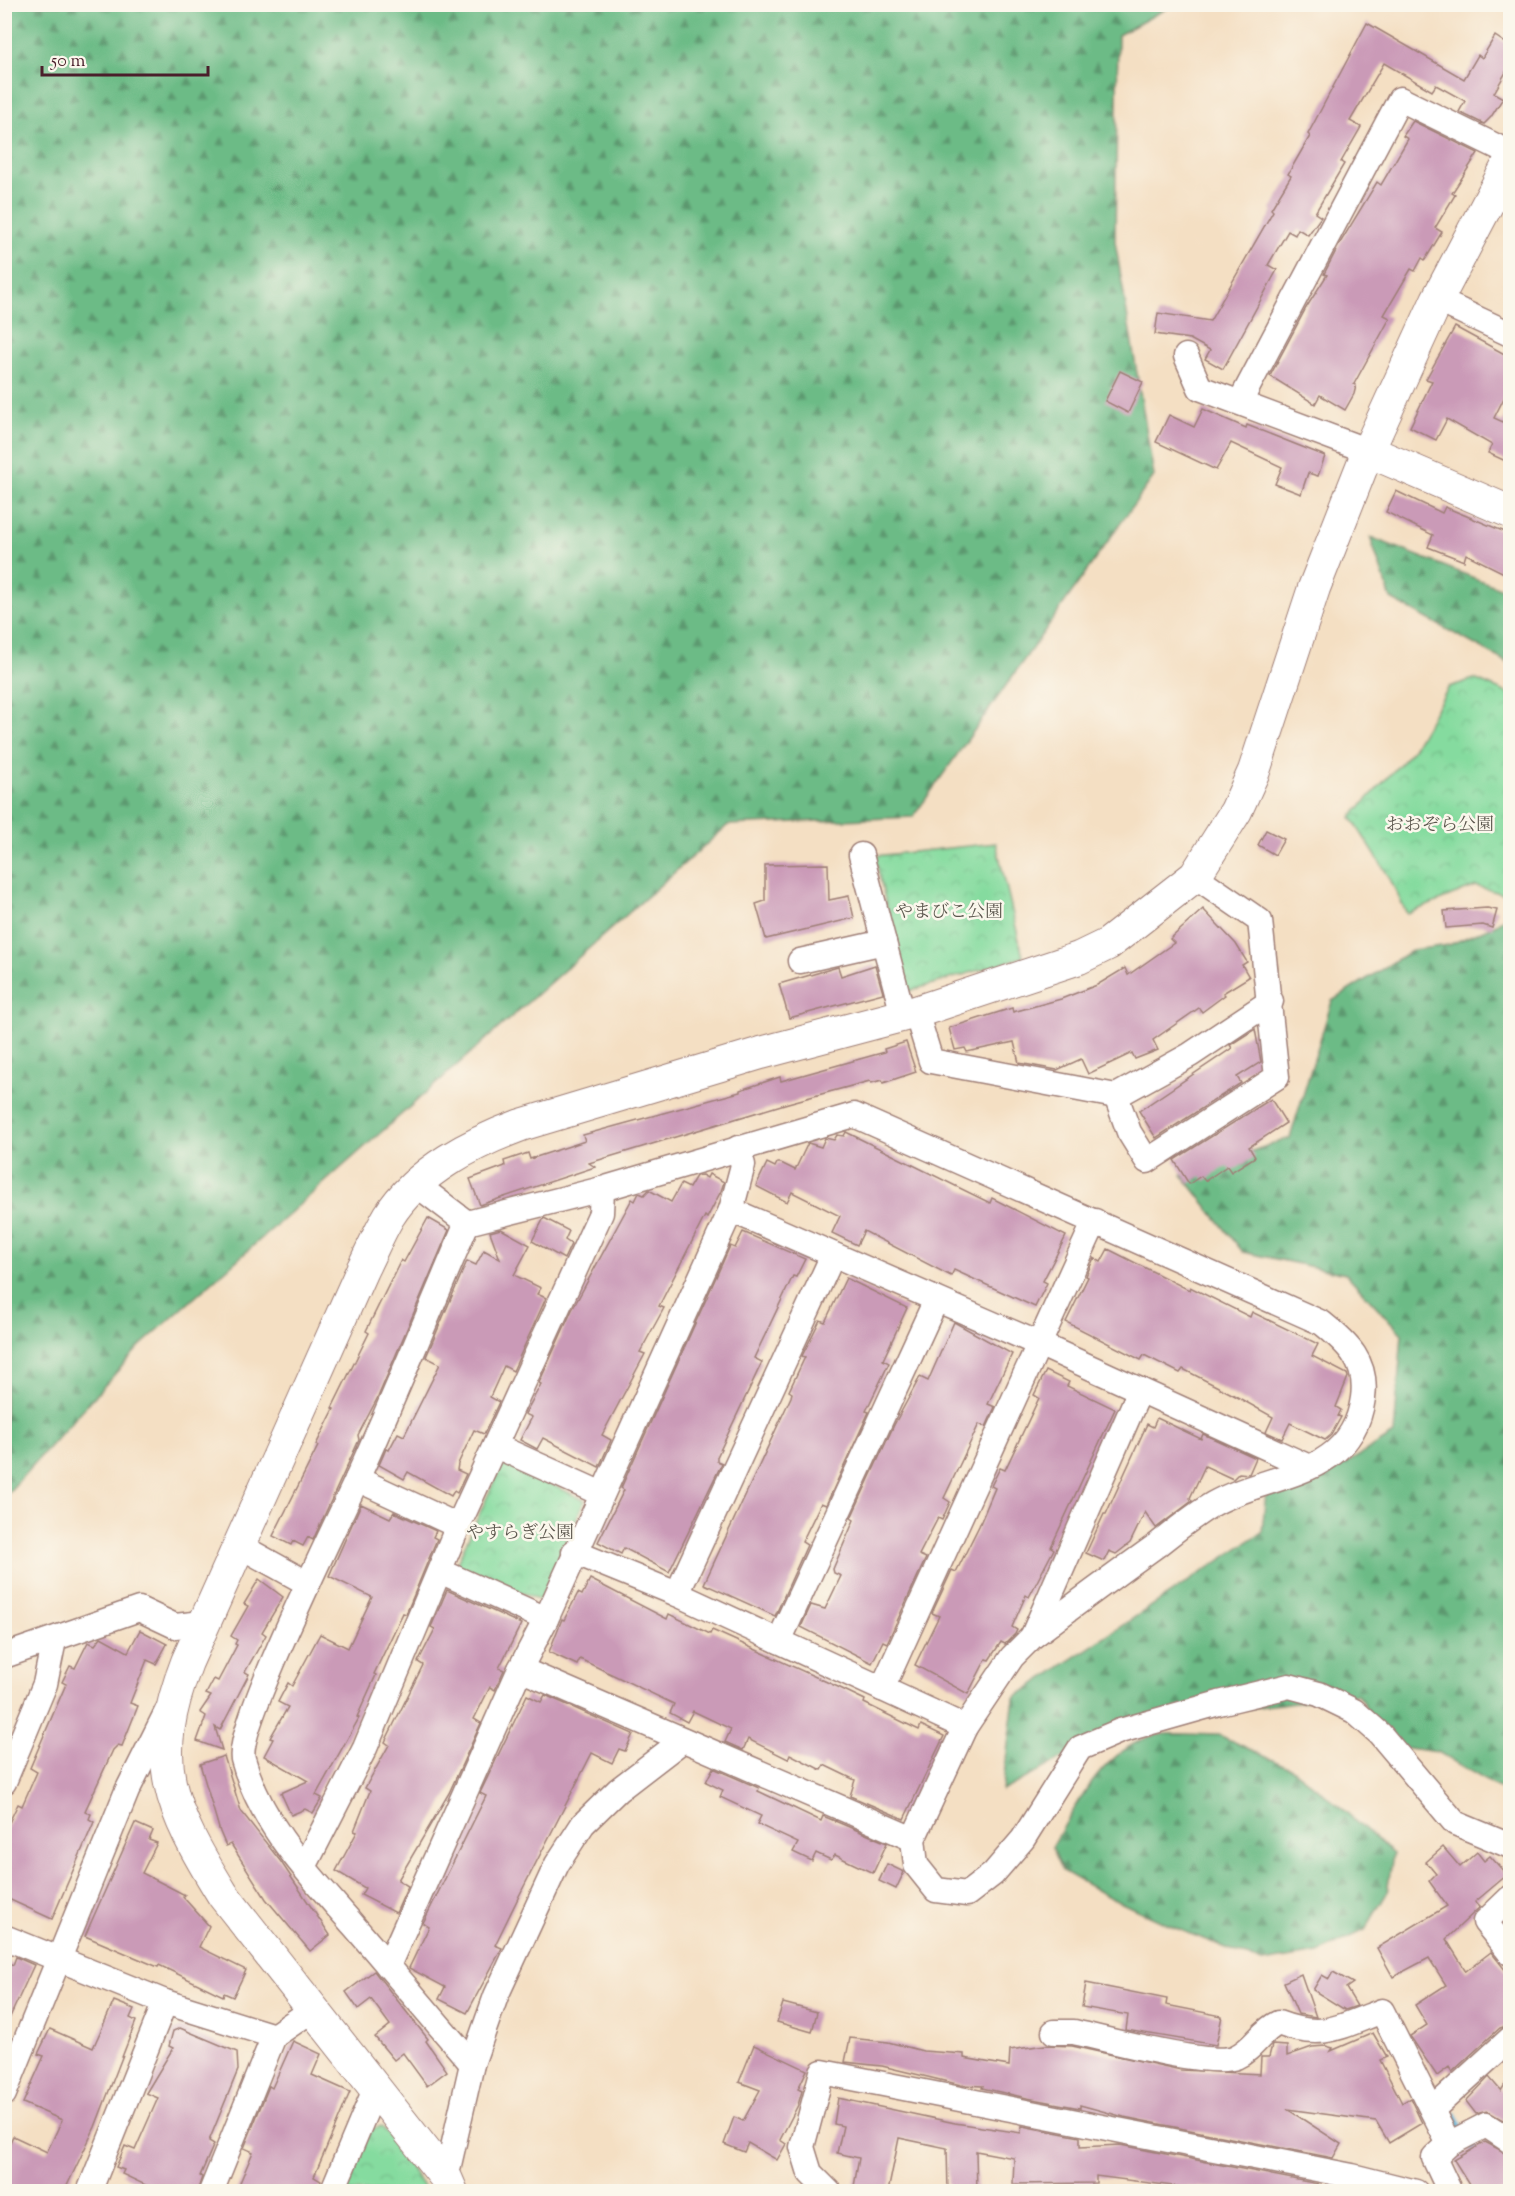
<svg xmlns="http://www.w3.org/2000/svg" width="1515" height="2196" font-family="'Sorts Mill Goudy','Noto Serif JP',serif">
	<defs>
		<pattern id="forest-firs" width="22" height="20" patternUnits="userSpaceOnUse" patternTransform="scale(1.5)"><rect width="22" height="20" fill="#6cbb86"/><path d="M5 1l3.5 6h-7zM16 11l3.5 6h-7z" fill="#5b976e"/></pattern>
		<pattern id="park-crowns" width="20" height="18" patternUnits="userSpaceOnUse" patternTransform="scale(1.5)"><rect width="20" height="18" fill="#85db9f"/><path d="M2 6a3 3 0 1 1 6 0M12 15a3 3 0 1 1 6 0" fill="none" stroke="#74bc89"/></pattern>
	</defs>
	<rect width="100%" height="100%" fill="#fbf7ec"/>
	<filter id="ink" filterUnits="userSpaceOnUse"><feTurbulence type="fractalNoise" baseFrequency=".0167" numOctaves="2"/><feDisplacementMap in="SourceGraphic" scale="12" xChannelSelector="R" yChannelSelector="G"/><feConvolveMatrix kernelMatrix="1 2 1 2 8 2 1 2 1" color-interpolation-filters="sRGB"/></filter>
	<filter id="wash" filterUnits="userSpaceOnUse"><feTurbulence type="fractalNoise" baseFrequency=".008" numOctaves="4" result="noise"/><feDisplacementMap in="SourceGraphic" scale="24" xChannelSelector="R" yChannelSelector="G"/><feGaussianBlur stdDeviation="1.35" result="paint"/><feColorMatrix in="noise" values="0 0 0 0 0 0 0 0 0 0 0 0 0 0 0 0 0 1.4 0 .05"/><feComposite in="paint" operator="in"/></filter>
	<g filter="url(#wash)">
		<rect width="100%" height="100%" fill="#f4dfc3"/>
		<g fill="url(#forest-firs)" stroke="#5b6d58" stroke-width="1.5">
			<polygon points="5,5 1173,5 1118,35 1115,241 1154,476 913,817 728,825 140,1346 5,1496"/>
			<polygon points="1370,537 1510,592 1510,664 1391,599"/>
			<polygon points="1510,914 1510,1795 1438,1752 1392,1746 1357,1694 1127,1724 1002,1791 1014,1698 1262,1532 1267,1482 1315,1483 1394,1434 1402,1334 1346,1274 1243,1252 1182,1175 1290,1138 1332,1001 1412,950 1449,945 1495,925"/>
			<path d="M1219,1735L1292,1769L1338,1805L1393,1854L1387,1893L1365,1930L1318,1953L1262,1962L1173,1927L1107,1896L1063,1871L1052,1847C1076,1806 1101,1754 1149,1737C1165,1731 1200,1735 1219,1735Z"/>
		</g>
		<g fill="url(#park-crowns)" stroke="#687d65" stroke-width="1.5">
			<polygon points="1474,679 1510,694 1510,896 1476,886 1407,914 1388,875 1351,817 1411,752 1449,687"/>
			<polygon points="996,843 1023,957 906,992 875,856"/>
			<polygon points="503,1462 585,1500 540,1600 456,1565"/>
			<polygon points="382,2126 426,2191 346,2192 371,2129"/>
		</g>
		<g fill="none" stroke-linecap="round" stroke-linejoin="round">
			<polyline stroke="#59aed5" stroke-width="7" points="1455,2116 1477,2156"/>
		</g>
		<g id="blocks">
			<g fill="#ca9ab7">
				<polygon points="1367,23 1464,79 1478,55 1482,58 1495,36 1510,46 1510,65 1494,93 1503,98 1491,117 1484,124 1459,112 1465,101 1436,85 1432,91 1384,63 1350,121 1361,127 1341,162 1344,164 1315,213 1321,217 1308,235 1298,229 1295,235 1288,231 1268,265 1277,270 1223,369 1205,359 1210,350 1190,339 1155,334 1158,313 1210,321 1273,211 1271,209 1291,176 1288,174 1310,136 1308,134"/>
				<polygon points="1413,121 1478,153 1452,193 1455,195 1435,228 1442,232 1425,260 1422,258 1415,271 1411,269 1384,315 1390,318 1354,384 1356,386 1354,394 1345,410 1320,395 1315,404 1270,376 1306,308 1327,275 1324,274 1340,243 1377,182 1381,185 1408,139 1403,136"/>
				<polygon points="1455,327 1510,357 1510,386 1494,418 1503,422 1510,405 1510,463 1488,453 1492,445 1447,419 1436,440 1410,427 1432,381 1426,379"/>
				<polygon points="1120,371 1143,382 1128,413 1105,401"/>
				<polygon points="1203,409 1246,428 1247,425 1325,456 1318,476 1308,473 1301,494 1275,484 1282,467 1231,443 1216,470 1156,442 1169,415 1194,427"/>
				<polygon points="1396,491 1442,513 1445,507 1510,534 1510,576 1466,554 1464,561 1428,547 1433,535 1386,512"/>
				<polygon points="1266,830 1284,839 1275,855 1258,845"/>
				<polygon points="828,864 829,900 849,896 854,918 766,939 756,904 765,901 765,865"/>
				<polygon points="1487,908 1497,910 1492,928 1483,925 1446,928 1444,911"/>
				<polygon points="1203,909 1236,944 1247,962 1242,965 1249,977 1223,993 1225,995 1202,1012 1199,1008 1153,1040 1158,1050 1135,1059 1132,1053 1088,1074 1081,1059 1057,1070 1019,1063 1014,1042 967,1052 965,1048 955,1050 949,1028 1012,1008 1013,1012 1061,999 1097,985 1125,968 1128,975 1174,943 1170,939"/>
				<polygon points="875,965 883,993 789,1018 779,984 838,967 841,976"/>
				<polygon points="1255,1029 1261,1062 1237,1077 1241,1083 1156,1138 1139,1111 1232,1048 1230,1045"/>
				<polygon points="906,1042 916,1072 883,1083 882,1080 871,1083 870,1081 788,1103 589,1163 595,1167 480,1205 470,1179 505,1166 504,1161 528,1153 530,1159 585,1141 583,1135 740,1092 740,1090 780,1077 781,1081 885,1052 884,1049"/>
				<polygon points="1271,1099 1286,1123 1249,1147 1255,1157 1231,1172 1227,1166 1205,1181 1201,1176 1189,1184 1174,1160"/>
				<polygon points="846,1132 990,1203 992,1198 1066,1236 1043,1281 1047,1283 1035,1307 954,1270 951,1276 864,1231 857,1245 832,1233 840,1216 792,1192 787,1202 756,1186 767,1163 775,1167 777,1163 781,1163 795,1170 808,1143 821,1147 825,1138 834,1140 837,1135 844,1136"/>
				<polygon points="709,1174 724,1182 721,1191 707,1218 705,1216 659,1306 664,1308 640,1352 645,1354 602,1435 611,1440 599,1467 543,1438 537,1449 520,1440 532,1417 525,1414 541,1384 539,1383 572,1310 632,1199 635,1201 639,1193 644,1195 649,1190 671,1202 681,1184 689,1188 696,1176 702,1175 707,1178"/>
				<polygon points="428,1218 449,1230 378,1397 358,1435 359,1440 313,1540 308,1537 303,1546 293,1541 291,1545 273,1536 318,1446 316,1445 334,1409 332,1408 369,1333 366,1331 401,1260 404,1262"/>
				<polygon points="544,1218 569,1231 565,1240 571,1244 564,1259 532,1241"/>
				<polygon points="501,1229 530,1245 514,1275 541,1288 537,1294 546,1298 513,1371 504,1366 490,1397 499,1402 484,1434 474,1430 458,1464 457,1470 466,1474 457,1493 454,1491 451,1496 408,1472 404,1479 379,1465 386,1449 389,1450 398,1433 404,1436 440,1364 426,1357 467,1261 476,1265 484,1250 500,1259 490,1232"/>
				<polygon points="743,1232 805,1259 796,1277 793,1276 754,1358 762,1362 717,1457 717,1461 722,1463 669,1572 624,1548 621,1554 598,1542 624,1490 621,1488 730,1246 735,1248"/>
				<polygon points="1108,1249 1189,1290 1190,1287 1250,1317 1252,1312 1318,1344 1312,1356 1347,1374 1348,1377 1336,1407 1341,1410 1338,1416 1341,1417 1331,1435 1325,1440 1290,1423 1282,1439 1266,1432 1273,1417 1230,1393 1183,1369 1180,1373 1144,1355 1141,1360 1066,1322 1088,1277 1086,1276 1094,1258 1101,1262"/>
				<polygon points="846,1278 907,1308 883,1360 889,1363 866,1411 869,1412 826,1505 821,1503 802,1542 807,1545 775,1616 704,1584 791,1397 792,1393 789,1391 805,1357 802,1356 820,1320 825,1322"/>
				<polygon points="954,1322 1012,1354 988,1404 995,1407 986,1427 979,1424 944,1498 950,1502 942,1520 938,1518 919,1555 926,1558 887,1643 883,1641 872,1663 801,1627 811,1605 825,1609 841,1576 834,1573 833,1569 854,1520 851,1518 894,1425 920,1377 928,1381"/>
				<polygon points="1046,1371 1069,1382 1067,1386 1115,1409 1051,1547 1054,1549 1029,1597 1026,1595 1012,1627 1017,1630 1015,1634 1005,1644 1001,1642 989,1660 986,1659 968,1694 915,1665 939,1616 932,1613 952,1570 956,1572 979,1526 995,1488 991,1486 1000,1468 1005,1470 1039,1398 1034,1395"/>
				<polygon points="1157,1418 1201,1439 1203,1434 1256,1458 1249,1474 1239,1473 1233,1479 1205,1466 1190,1498 1192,1501 1156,1528 1145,1512 1130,1543 1116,1554 1109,1551 1104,1561 1086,1553 1104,1514 1106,1514 1147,1424 1153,1427"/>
				<polygon points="361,1504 390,1518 394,1512 436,1531 433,1537 437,1539 406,1614 403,1613 374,1674 376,1675 357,1717 359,1718 316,1795 322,1798 313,1813 305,1809 291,1815 281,1793 308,1781 264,1756 273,1739 270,1738 288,1707 278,1702 288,1683 292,1686 320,1634 348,1648 372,1597 329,1576"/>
				<polygon points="259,1579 283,1597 262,1632 266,1635 245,1672 249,1674 220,1730 215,1727 222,1750 197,1741 206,1716 200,1712 211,1696 206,1694 214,1679 218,1681 237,1645 235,1644 237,1640 231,1636 248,1606 244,1604"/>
				<polygon points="590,1579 667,1619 669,1614 710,1634 712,1630 838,1687 865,1700 864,1703 919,1730 921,1725 944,1736 904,1819 850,1796 855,1780 824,1765 821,1770 790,1754 788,1759 748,1739 743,1750 725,1742 731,1729 693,1711 687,1722 670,1713 674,1704 580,1659 577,1665 549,1652 562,1619 564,1620 578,1593 582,1595"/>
				<polygon points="447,1590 521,1624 499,1668 504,1670 495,1690 490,1687 474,1719 481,1723 449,1793 398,1880 408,1886 396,1913 361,1895 365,1888 336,1871 357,1832 354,1831 370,1791 365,1788 389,1745 385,1742 423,1665 418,1662 435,1629 431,1627"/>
				<polygon points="140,1630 167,1644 156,1664 147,1660 130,1703 138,1706 122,1746 118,1745 113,1750 85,1811 91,1814 89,1819 94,1822 52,1919 4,1897 4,1833 18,1804 22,1806 37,1772 30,1768 66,1684 62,1682 70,1666 75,1668 88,1642 95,1645 101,1637 128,1652"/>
				<polygon points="527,1695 541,1702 545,1695 633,1734 625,1751 619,1749 612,1763 592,1753 519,1896 495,1945 502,1948 467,2013 439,1999 445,1987 409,1968 429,1927 423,1923 486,1796 480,1793"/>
				<polygon points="224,1756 241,1811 281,1862 330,1935 310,1951 266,1899 231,1844 226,1846 220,1832 200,1764"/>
				<polygon points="713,1768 759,1788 758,1791 821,1821 823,1816 887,1843 873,1873 835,1855 831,1860 816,1853 812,1861 793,1852 798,1843 757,1824 761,1816 720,1797 723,1790 706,1782"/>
				<polygon points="135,1823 153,1831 149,1840 157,1843 142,1873 185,1895 183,1897 209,1926 199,1947 246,1970 233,1997 224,1993 223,1996 159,1965 158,1967 85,1936"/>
				<polygon points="1443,1847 1460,1867 1477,1852 1484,1861 1490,1856 1507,1875 1475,1902 1480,1907 1446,1939 1466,1971 1491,1952 1510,1976 1510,2025 1500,2028 1452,2072 1449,2067 1437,2076 1410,2036 1427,2025 1415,2005 1446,1985 1429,1958 1393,1977 1377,1948 1447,1906 1429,1881 1436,1874 1426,1862"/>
				<polygon points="887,1864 904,1872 896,1889 879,1881"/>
				<polygon points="16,1957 34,1965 4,2030 4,1961 13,1965"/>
				<polygon points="374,1971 428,2039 426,2041 447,2071 427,2086 403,2053 394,2060 375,2037 390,2025 371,1999 358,2009 346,1992"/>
				<polygon points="1333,1972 1353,1983 1346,1988 1357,2006 1345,2010 1313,1990 1322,1975 1329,1979"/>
				<polygon points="1301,1974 1316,2017 1298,2014 1284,1982"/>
				<polygon points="1086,1983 1167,1999 1166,2005 1222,2016 1216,2045 1126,2030 1128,2015 1082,2007"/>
				<polygon points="114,2001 134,2009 130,2018 136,2021 95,2127 64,2192 4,2192 4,2155 13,2136 47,2152 62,2120 23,2103 44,2056 38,2054 50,2029 93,2048"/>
				<polygon points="783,2003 817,2012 812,2032 777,2022"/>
				<polygon points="180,2028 237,2052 238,2070 209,2141 214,2144 200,2176 202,2177 197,2192 160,2192 122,2174 124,2170 116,2167 125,2146 135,2150 158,2098 146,2093 173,2048 169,2046 173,2031"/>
				<polygon points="1373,2033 1387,2057 1380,2060 1402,2103 1410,2098 1422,2123 1389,2143 1376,2121 1287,2109 1341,2144 1333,2158 1124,2117 1080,2105 1080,2108 1027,2098 982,2088 983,2086 961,2085 882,2066 845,2062 850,2038 888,2042 923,2051 964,2054 964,2058 1009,2066 1010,2050 1045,2045 1072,2046 1181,2070 1260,2074 1261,2057 1269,2057 1272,2045 1287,2046 1287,2056 1312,2047 1326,2046 1333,2048 1331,2051"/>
				<polygon points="293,2041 321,2054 312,2075 350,2092 314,2177 321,2181 318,2192 236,2192 253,2152 244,2148 269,2086 272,2088"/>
				<polygon points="754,2045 807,2070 798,2089 802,2091 798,2105 780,2140 786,2144 777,2160 748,2143 744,2152 724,2144 734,2117 743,2121 760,2090 739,2082"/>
				<polygon points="1510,2076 1510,2124 1487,2111 1476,2114 1466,2101 1489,2077 1501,2091"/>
				<polygon points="838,2098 955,2123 1021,2133 1022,2126 1080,2137 1080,2147 1120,2145 1318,2184 1313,2192 1181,2187 1096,2176 1096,2183 1013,2184 1014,2158 976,2151 977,2192 948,2192 947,2148 899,2138 888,2192 853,2192 859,2158 837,2153 843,2126 834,2124"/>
				<polygon points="1485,2142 1510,2155 1510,2192 1474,2192 1454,2160"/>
			</g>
		</g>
	</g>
	<g filter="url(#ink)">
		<use href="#blocks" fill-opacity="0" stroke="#9f7f77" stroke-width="1.5"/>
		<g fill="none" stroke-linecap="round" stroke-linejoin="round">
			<g stroke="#9f7f77" stroke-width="27">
				<g id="minor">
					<polyline points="1437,300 1510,334"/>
					<polyline points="1186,356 1200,388 1368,451"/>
					<polyline points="1240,402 1400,99 1510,153"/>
					<polyline points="861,855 903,1015"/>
					<polyline points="800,961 884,942"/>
					<polyline points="916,1012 931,1061 1116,1096 1190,1055 1271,1001"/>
					<polyline points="1116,1096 1129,1132 1147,1161 1277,1077 1260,921 1195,876"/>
					<path d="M417,1185L467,1223L602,1189L854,1115L1322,1323C1348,1344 1368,1362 1363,1398C1352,1479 1269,1472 1213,1504C1193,1516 1175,1531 1157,1545C1115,1575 1073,1606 1032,1637L1012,1657L965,1727L913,1839L916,1865L936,1890L967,1894L993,1874L1023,1839L1080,1748L1120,1731L1219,1703L1289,1686L1319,1694L1354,1711L1380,1734L1455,1823L1510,1846"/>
					<polyline points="731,1210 1039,1344 1309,1467"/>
					<path d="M467,1223C431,1308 396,1393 358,1477C339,1520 235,1727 243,1759C261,1826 311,1876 355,1927C394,1973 433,2019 472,2064"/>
					<polyline points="496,1446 602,1494"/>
					<polyline points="357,1479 458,1526"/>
					<polyline points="240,1546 307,1583"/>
					<polyline points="574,1552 677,1594 965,1727"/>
					<polyline points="440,1571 546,1619"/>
					<polyline points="677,1594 833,1255"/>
					<polyline points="1033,1635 1140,1390"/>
					<polyline points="779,1641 936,1300"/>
					<polyline points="4,1656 139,1609 175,1626 203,1623"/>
					<polyline points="520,1669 913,1839"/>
					<polyline points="882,1689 1095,1221"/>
					<polyline points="4,1782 45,1684 54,1640"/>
					<polyline points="304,1867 365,1748 458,1526 601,1213 602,1189"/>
					<polyline points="1510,1898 1485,1922 1510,1953"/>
					<polyline points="4,1937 165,2002 274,2036 312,2010"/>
					<polyline points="388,1966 520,1669 546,1619 731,1210 743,1165 738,1148"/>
					<path d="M1054,2032H1074C1105,2039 1213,2068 1236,2057C1254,2049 1261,2031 1278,2023C1323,2040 1339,2027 1382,2011L1449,2144"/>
					<polyline points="4,2094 127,1791 167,1711"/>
					<polyline points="1432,2110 1510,2039"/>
					<polyline points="446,2178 472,2064 496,1996 557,1864 583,1824 618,1790 683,1740"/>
					<polyline points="89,2192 165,2002"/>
					<polyline points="211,2192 274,2036"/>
					<polyline points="332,2192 376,2087"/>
					<polyline points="829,2192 810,2173 802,2147 822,2072 1352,2176 1416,2192"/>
					<polyline points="1450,2192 1434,2158 1449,2144 1486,2125 1510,2141"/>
				</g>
			</g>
			<g stroke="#9f7f77" stroke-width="34">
				<g id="tertiary">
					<polyline points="1368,451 1510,512"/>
					<path d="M452,2192L446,2178L223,1895C169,1807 148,1763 187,1662L362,1270C371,1252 379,1233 389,1216C418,1170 473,1143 521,1125L761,1053L916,1012L1079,958L1108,944L1195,876L1236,811L1254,771L1314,588L1368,451L1437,300L1510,161"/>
				</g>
			</g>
			<use href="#minor" stroke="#fff" stroke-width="24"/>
			<use href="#tertiary" stroke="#fff" stroke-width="32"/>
		</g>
	</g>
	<g text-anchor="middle" stroke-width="5" stroke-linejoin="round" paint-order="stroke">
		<g font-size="18" fill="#5c574e" stroke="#fbf7ec">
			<text x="1440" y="830">おおぞら公園</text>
			<text x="949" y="917">やまびこ公園</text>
			<text x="520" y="1538">やすらぎ公園</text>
		</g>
	</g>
	<rect width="1515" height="2196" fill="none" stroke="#fbf7ec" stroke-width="24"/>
	<path d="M42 66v9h166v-9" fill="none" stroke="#4a1f2b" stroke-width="3"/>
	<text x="51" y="66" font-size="18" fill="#4a1f2b" stroke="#fbf7ec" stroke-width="4.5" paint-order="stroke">50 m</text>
</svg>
